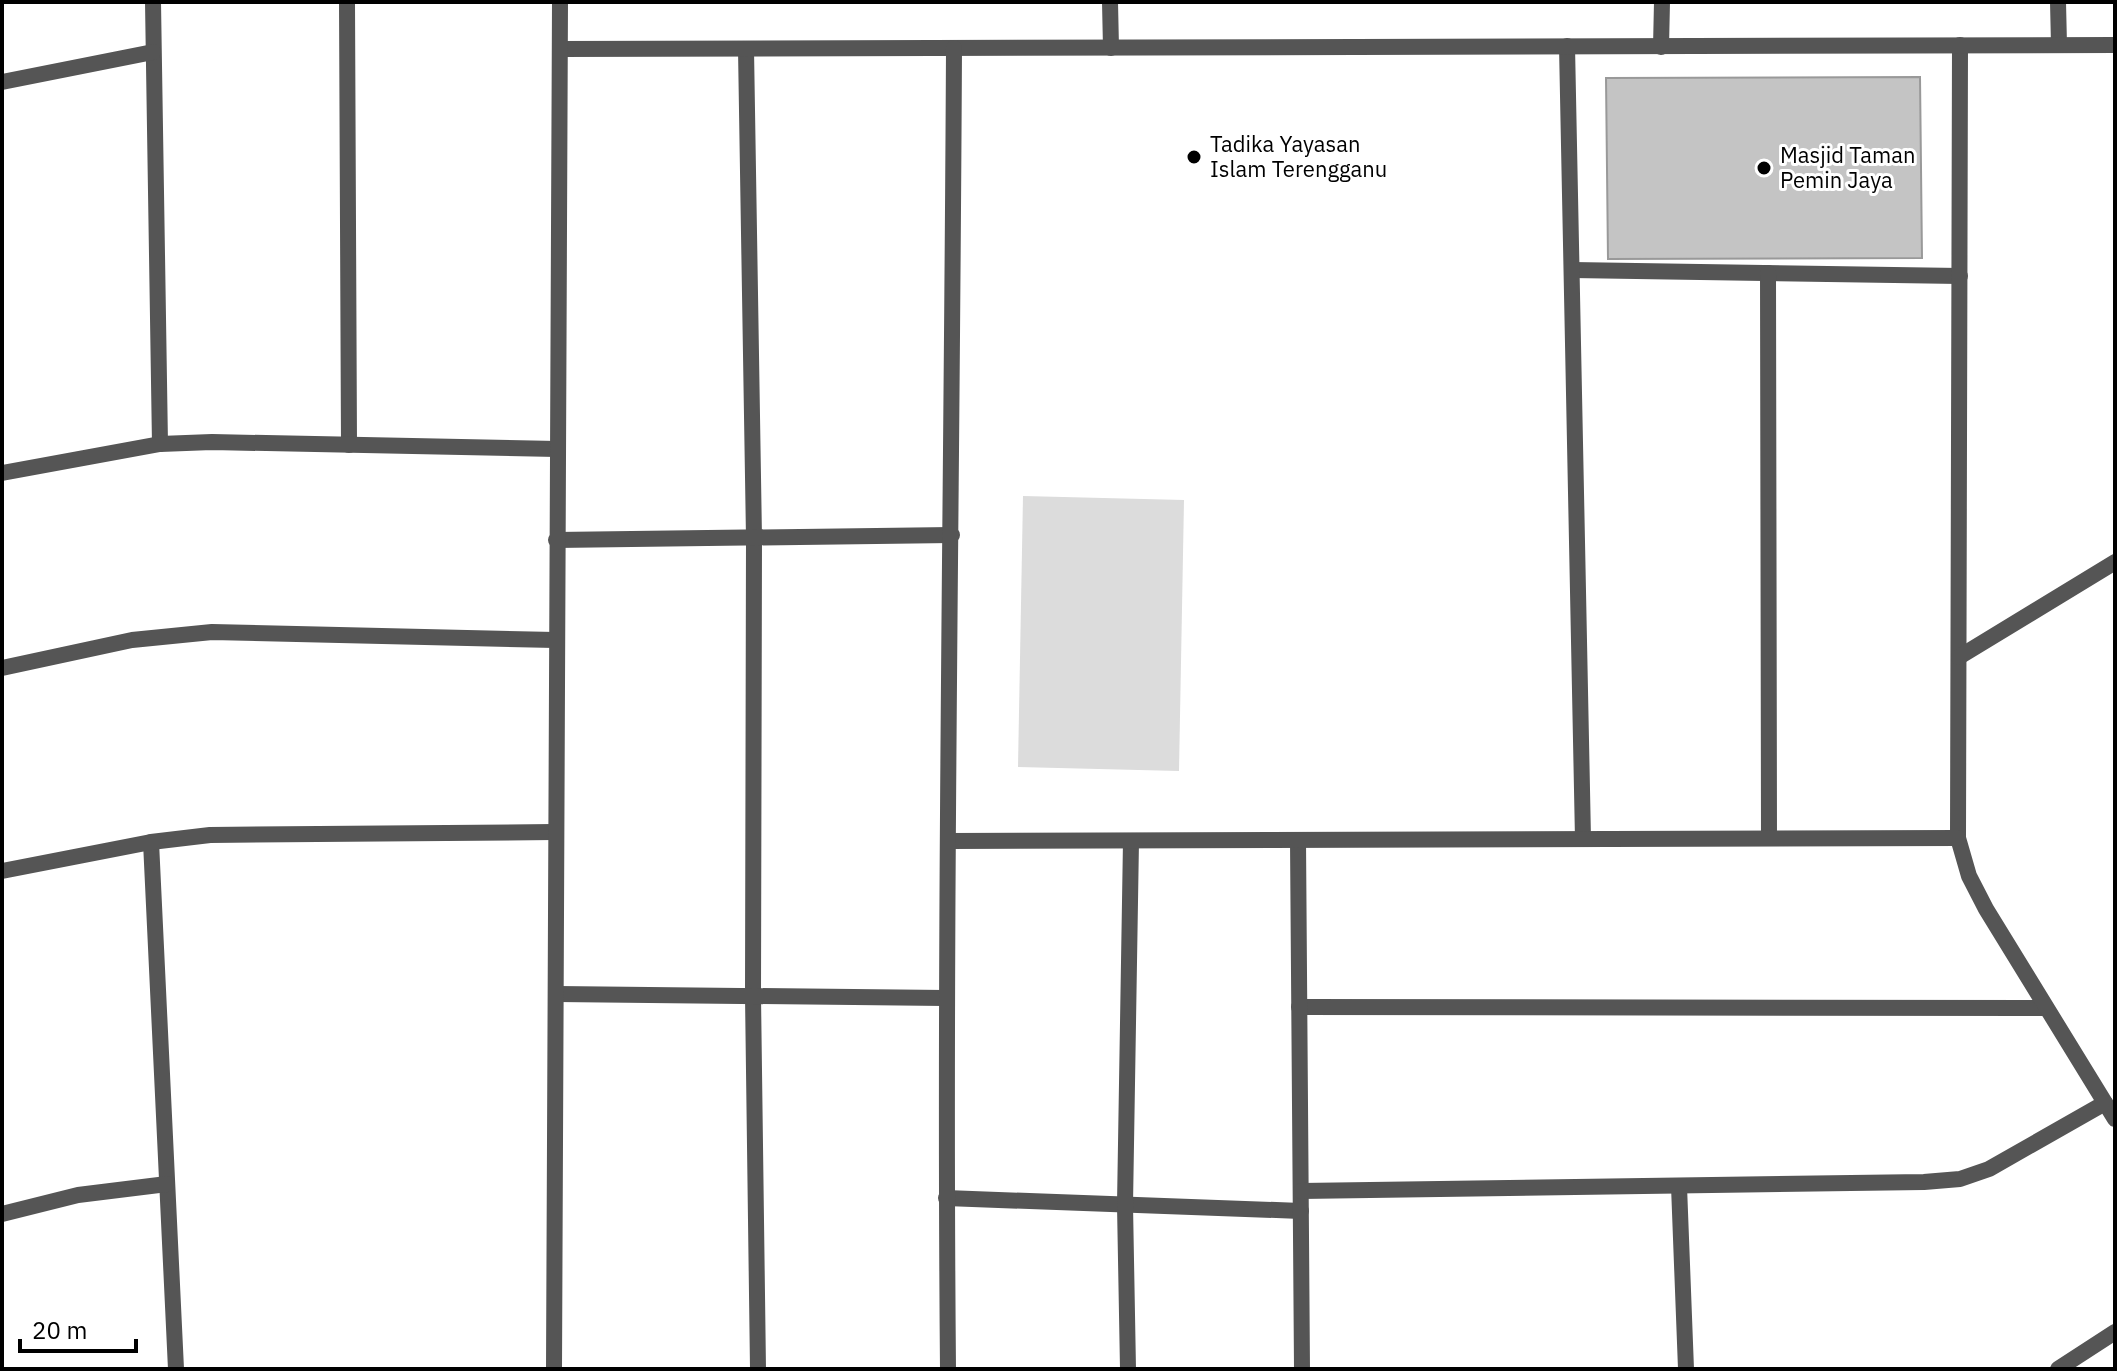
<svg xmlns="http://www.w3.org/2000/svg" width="2117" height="1371" font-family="'IBM Plex Sans',sans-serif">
	<rect width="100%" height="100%" fill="#fff"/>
	<polygon fill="#dcdcdc" points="1023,496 1184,500 1179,771 1018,767"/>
	<polygon fill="#c4c4c4" stroke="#999" stroke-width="2" points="1920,77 1922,258 1608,259 1606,78"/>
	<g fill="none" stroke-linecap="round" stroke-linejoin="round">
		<g stroke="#555" stroke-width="16">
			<polyline points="347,2 349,445"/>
			<polyline points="1110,2 1111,48"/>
			<polyline points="2058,2 2059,45"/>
			<polyline points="746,49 754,538 753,996 758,1369"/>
			<polyline points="1572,270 1960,276"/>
			<polyline points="1768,273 1769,838"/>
			<polyline points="556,540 952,535"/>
			<polyline points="2,668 132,640 212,632 555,640"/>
			<polyline points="557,994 945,998"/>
			<polyline points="1299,1007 2046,1008"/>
			<polyline points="946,1198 1301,1211"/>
			<polyline points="1128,1369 1125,1205 1131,841"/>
		</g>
		<g stroke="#555" stroke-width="16">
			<polyline points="153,2 160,444"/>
			<polyline points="1960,45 1958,838 1969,876 1986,909 2115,1119"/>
			<polyline points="1567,46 1583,839"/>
			<polyline points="1661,47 1662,2"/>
			<polyline points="560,49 2115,45"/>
			<polyline points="2,82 153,52"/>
			<polyline points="2,473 160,444 212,442 557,449"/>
			<polyline points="1959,657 2115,562"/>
			<polyline points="1298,840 1302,1369"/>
			<polyline points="949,841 1958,838"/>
			<polyline points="151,842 176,1369"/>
			<polyline points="2,871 151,842 210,835 554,832"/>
			<polyline points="1679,1186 1686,1369"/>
			<polyline points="1301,1191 1924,1182 1960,1179 1989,1169 2105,1103"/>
			<polyline points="2,1214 78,1195 167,1184"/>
			<polyline points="554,1369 560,2"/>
			<path d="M948,1369C944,929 952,488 954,48"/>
			<polyline points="2058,1369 2115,1332"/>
		</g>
	</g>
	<g fill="#000" stroke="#fff" stroke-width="3">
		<circle cx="1194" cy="157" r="8"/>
		<circle cx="1764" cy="168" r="8"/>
	</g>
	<g text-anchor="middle" stroke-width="6" stroke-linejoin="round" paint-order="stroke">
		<g font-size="22" fill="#000" stroke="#fff" text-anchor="start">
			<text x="1210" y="152">Tadika Yayasan<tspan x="1210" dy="25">Islam Terengganu</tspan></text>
			<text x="1780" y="163">Masjid Taman<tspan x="1780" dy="25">Pemin Jaya</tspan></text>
		</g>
	</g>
	<rect width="2117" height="1371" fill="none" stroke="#000000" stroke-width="8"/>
	<path d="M20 1339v12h116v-12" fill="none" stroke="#000000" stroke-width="4"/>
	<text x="32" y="1339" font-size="24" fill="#000000" stroke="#ffffff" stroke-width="6" paint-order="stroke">20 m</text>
</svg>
